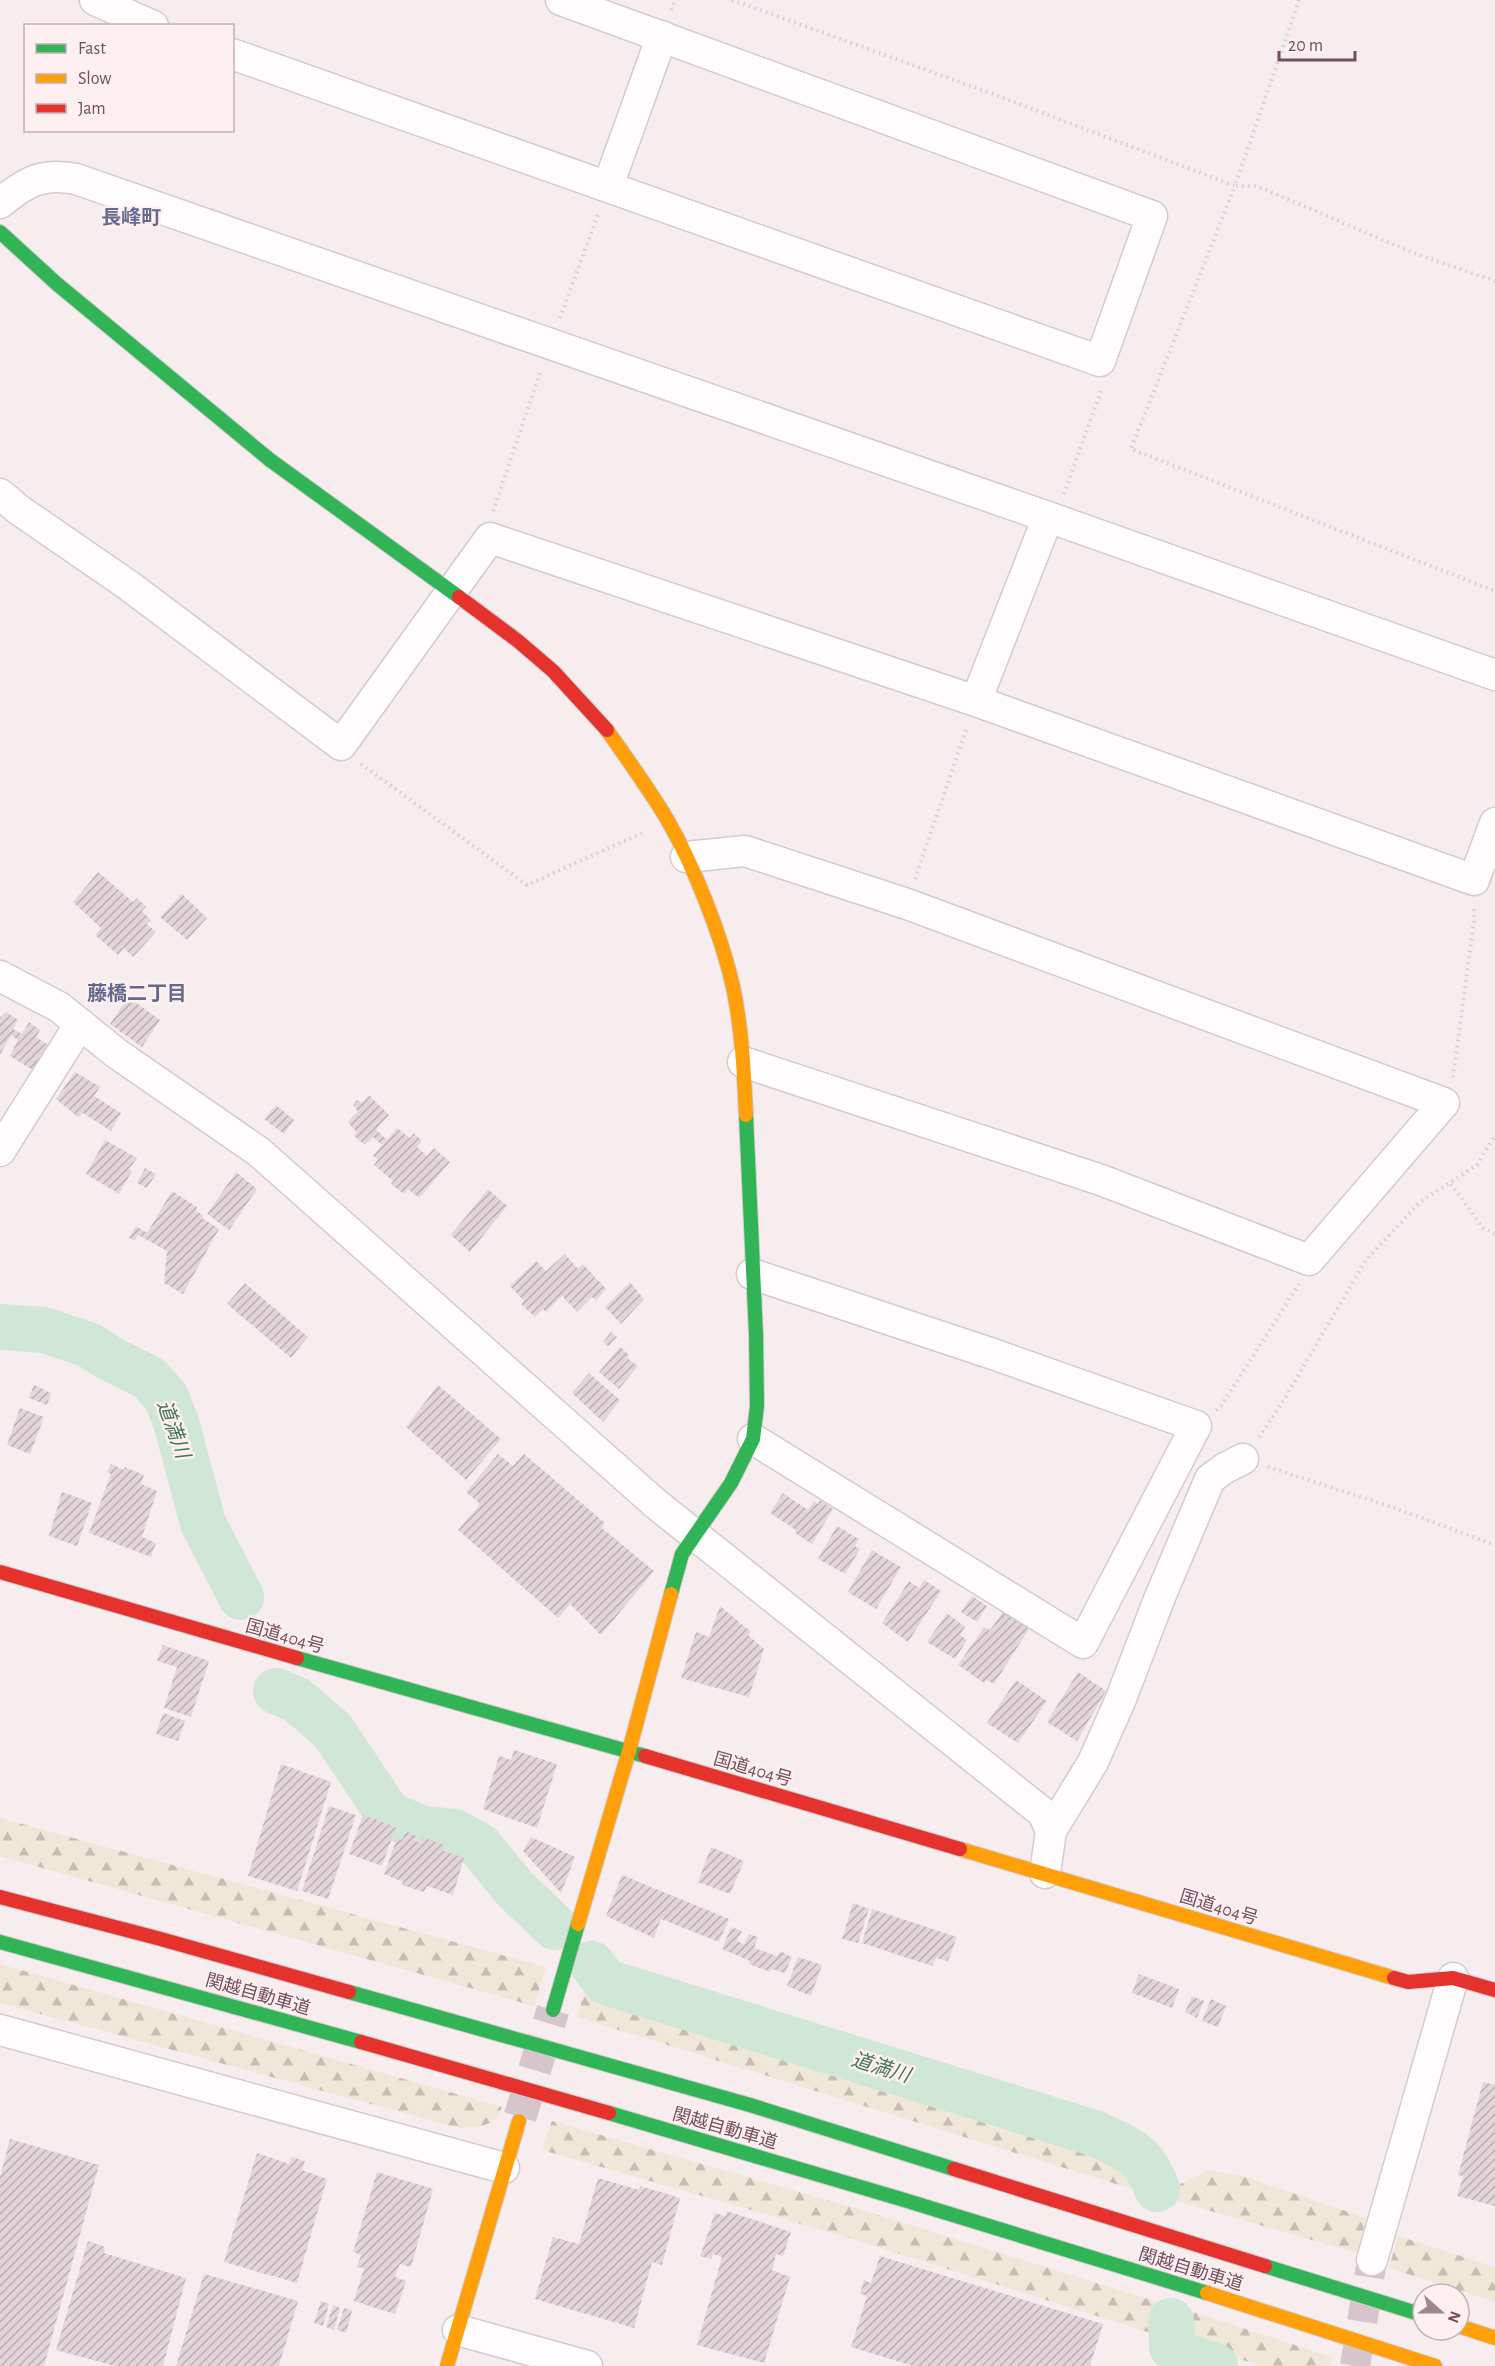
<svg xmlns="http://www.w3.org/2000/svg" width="1495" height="2366" font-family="'Alegreya Sans','Noto Sans JP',sans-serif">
	<defs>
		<pattern id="forest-firs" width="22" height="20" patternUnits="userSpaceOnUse" patternTransform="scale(1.5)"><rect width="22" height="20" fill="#efe8d9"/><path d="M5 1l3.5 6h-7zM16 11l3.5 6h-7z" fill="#c6beb3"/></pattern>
		<pattern id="building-hatch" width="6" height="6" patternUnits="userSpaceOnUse" patternTransform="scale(1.5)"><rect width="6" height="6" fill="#e3d5d9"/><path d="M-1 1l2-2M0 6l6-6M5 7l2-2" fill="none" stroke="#bcafb3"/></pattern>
	</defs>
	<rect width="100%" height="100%" fill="#f7edee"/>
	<g fill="url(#forest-firs)">
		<polygon points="0,1818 546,1967 534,2006 0,1856"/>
		<path d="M0,1964L502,2107C495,2128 479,2126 459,2128L0,2003Z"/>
		<polygon points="588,1981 1096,2138 1138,2163 1146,2175 1148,2194 577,2017"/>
		<polygon points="552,2121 859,2209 1161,2303 1158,2320 1160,2336 849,2238 542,2150"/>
		<polygon points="1210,2170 1243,2176 1366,2218 1357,2253 1176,2201 1178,2185"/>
		<polygon points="1398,2236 1495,2267 1495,2302 1389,2268"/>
		<polygon points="1175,2306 1332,2357 1330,2366 1261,2366 1179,2339"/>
	</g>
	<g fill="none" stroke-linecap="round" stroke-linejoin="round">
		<g stroke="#d0e6d7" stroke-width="46">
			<polyline points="0,1327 44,1330 89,1345 109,1358 149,1378 166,1397 176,1422 203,1523 241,1597"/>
			<polyline points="276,1691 297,1700 332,1730 389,1815 424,1829 455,1832 480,1846 514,1888 555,1927"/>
			<path d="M592,1964L606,1982L1097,2134C1131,2151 1143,2152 1157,2189"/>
			<polyline points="1171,2321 1172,2347 1182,2355 1215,2366"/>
		</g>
	</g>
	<g fill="url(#building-hatch)">
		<polygon points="98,872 133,902 137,898 146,907 142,911 151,920 146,924 156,932 133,957 124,948 118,955 95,935 101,928 73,902"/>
		<polygon points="182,894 207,918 187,940 160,917"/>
		<polygon points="128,997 160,1020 142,1047 110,1024"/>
		<polygon points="6,1012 18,1020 13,1029 22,1034 29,1022 40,1030 36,1037 55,1049 36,1072 10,1056 18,1040 11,1035 0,1055 0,1016 1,1017"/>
		<polygon points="75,1072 100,1087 94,1096 121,1113 111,1131 83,1113 78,1117 56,1099"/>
		<polygon points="369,1095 389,1115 376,1129 387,1140 397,1128 410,1138 414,1133 422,1141 417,1147 427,1156 434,1148 450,1162 419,1198 408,1189 404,1194 391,1184 393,1181 374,1165 378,1159 373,1156 382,1145 373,1137 365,1145 354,1136 357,1133 348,1122 358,1111 353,1106 357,1100 362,1103"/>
		<polygon points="276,1105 294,1120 284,1134 264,1119"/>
		<polygon points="105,1140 137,1158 129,1169 132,1171 119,1194 86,1174"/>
		<polygon points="145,1168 156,1174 147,1188 137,1183"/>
		<polygon points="236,1172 257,1189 229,1230 207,1214"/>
		<polygon points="488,1189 507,1206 470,1252 451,1235"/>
		<polygon points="172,1191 197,1207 196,1211 203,1215 202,1218 219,1229 183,1294 164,1283 167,1251 138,1235 134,1241 129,1238 136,1226 147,1233"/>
		<polygon points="565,1254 578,1269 583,1264 606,1289 596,1301 592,1297 577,1312 562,1296 546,1312 543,1309 535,1317 521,1304 524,1301 510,1286 536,1261 546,1271"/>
		<polygon points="630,1282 644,1299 621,1324 605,1307"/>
		<polygon points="245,1283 308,1337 291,1358 227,1304"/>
		<polygon points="611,1332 617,1337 608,1346 603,1342"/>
		<polygon points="620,1347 629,1355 627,1358 638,1366 619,1389 599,1372"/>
		<polygon points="589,1373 620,1400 603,1422 572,1393"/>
		<polygon points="34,1385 51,1393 47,1405 29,1398"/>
		<polygon points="438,1385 501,1439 466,1480 406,1427"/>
		<polygon points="20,1408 44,1417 30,1454 7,1445"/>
		<polygon points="498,1454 513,1466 524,1454 605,1523 602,1528 654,1571 601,1635 570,1604 558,1618 458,1530 480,1504 466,1492"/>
		<polygon points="111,1464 124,1470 125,1467 144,1475 141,1484 157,1491 142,1537 156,1543 151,1557 89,1533 111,1474 107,1472"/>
		<polygon points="62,1492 92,1503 77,1546 49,1536"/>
		<polygon points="783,1493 808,1510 814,1501 818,1504 820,1500 833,1509 812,1544 795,1533 796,1530 770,1513"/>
		<polygon points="837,1526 859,1539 855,1546 860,1549 845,1574 818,1559"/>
		<polygon points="872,1550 901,1567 876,1609 848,1592"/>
		<polygon points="924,1580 941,1591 908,1642 882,1623 909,1581 919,1588"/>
		<polygon points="972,1596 987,1606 977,1622 961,1612"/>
		<polygon points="720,1606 751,1632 748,1635 764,1649 749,1697 681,1678 696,1632 709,1637"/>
		<polygon points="1003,1612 1029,1629 994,1684 987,1680 984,1683 958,1665 984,1627 990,1630"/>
		<polygon points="947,1613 965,1627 960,1635 967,1640 955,1659 927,1642"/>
		<polygon points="163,1645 209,1661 191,1717 164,1708 177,1667 157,1661"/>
		<polygon points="1078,1672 1106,1691 1077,1741 1047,1722"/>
		<polygon points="1016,1680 1047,1701 1018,1743 987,1723"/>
		<polygon points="163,1713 185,1721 178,1741 156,1734"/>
		<polygon points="514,1750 557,1764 537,1828 483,1809 499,1756 511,1760"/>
		<polygon points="281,1764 331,1782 297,1891 248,1876"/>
		<polygon points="329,1806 356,1815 328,1899 302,1891"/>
		<polygon points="363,1815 396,1827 382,1866 349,1854"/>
		<polygon points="406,1831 416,1836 415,1841 420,1843 422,1837 444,1845 442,1850 464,1858 453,1895 427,1886 424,1892 402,1885 403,1882 384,1874 397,1838 402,1840"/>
		<polygon points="531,1837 575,1857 561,1893 523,1851"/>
		<polygon points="711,1847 744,1861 730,1894 698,1882"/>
		<polygon points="622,1875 729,1919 719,1942 661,1919 654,1938 606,1916"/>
		<polygon points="853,1903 869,1909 858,1943 842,1939"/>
		<polygon points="872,1909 957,1937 948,1961 936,1958 932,1966 862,1943"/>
		<polygon points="731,1927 742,1931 737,1941 744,1944 749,1934 758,1937 754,1948 777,1956 780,1951 792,1957 785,1973 771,1969 770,1972 749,1964 750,1961 722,1949"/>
		<polygon points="798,1957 822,1965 811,1996 787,1986"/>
		<polygon points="1139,1974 1179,1989 1172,2008 1132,1993"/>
		<polygon points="1192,1996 1204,2001 1197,2018 1185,2012"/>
		<polygon points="1211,1999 1226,2006 1218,2027 1202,2021"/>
		<polygon points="1483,2082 1495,2085 1495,2206 1457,2196 1463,2176 1458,2175"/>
		<polygon points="10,2139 99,2165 44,2366 0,2366 0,2177"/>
		<polygon points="257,2153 289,2164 292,2157 305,2161 302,2170 327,2179 297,2283 224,2262"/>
		<polygon points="377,2172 433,2189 411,2267 400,2264 395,2277 406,2281 395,2314 354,2301 364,2268 357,2267 361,2255 353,2252"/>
		<polygon points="598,2178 639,2190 640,2186 680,2198 662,2265 652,2262 634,2328 535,2299 553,2237 579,2244"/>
		<polygon points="727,2211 791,2232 783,2256 776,2254 772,2270 790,2277 764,2363 697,2345 722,2257 713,2254 711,2259 700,2256 715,2213 726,2216"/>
		<polygon points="88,2241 105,2247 104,2253 186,2278 163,2366 115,2366 56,2350"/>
		<polygon points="880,2256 1103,2324 1090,2366 913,2366 851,2347 867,2296 860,2294 864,2280 871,2283"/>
		<polygon points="204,2274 298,2301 279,2366 176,2366"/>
		<polygon points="321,2301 329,2304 323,2326 314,2323"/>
		<polygon points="333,2305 340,2308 334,2330 326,2327"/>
		<polygon points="344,2308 352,2311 346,2333 337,2330"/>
	</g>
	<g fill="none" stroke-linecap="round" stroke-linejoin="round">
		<polyline stroke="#d6c5ca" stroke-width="30" stroke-dasharray="30 15" stroke-linecap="butt" points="1355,2366 1372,2260"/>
		<polyline stroke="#d6c5ca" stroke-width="33" stroke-dasharray="33 16" stroke-linecap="butt" points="520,2117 553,2010"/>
		<g stroke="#d5cacc" stroke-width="33">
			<g id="street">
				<polyline points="95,0 153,26"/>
				<polyline points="232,54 1100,361 1152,216 561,0"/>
				<polyline points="608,186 662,36"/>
				<path d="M0,203C26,182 42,172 76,179L1048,517L1495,675"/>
				<polyline points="0,494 19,510 128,585 341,745 490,538 976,701 1474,880 1495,823"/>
				<polyline points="976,701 1048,517"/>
				<polyline points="686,857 745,851 907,904 1444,1103 1309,1260 1101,1180 743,1062"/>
				<polyline points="0,976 59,1007 116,1053 259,1152 656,1504 1043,1813 1051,1831 1045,1873"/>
				<polyline points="0,1151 80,1024"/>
				<polyline points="752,1274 993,1354 1196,1426 1083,1643 753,1439"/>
				<polyline points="1051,1831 1093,1762 1120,1701 1160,1597 1210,1479 1225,1468 1243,1459"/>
				<polyline points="0,2030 504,2168"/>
				<polyline points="1372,2260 1453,1978"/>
				<polyline points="458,2330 587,2366"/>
			</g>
		</g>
		<g stroke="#d5cacc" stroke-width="16">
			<g id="fast">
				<polyline points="0,232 57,284 270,460 459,597"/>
				<polyline points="671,1594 682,1554 731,1483 753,1439 757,1406 756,1335 746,1115"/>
				<polyline points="297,1658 645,1756"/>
				<polyline points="0,1942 361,2042"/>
				<polyline points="349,1992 750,2105 954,2169"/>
				<polyline points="553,2010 578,1924"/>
				<polyline points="609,2113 901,2199 1207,2293"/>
				<polyline points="1265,2266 1423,2315"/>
			</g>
		</g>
		<g stroke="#d5cacc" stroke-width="16">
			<g id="slow">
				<path d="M607,730C627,759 650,790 668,821C694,866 722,937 733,987C742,1029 744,1073 746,1115"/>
				<polyline points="960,1849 1394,1978"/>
				<polyline points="578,1924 629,1751 671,1594"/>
				<polyline points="1207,2293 1435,2366"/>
				<polyline points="1459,2326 1495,2338"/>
				<polyline points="447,2366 519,2121"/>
			</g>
		</g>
		<g stroke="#d5cacc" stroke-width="16">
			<g id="jam">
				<polyline points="459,597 518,641 553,671 607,730"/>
				<polyline points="0,1572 297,1658"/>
				<polyline points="645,1756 960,1849"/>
				<polyline points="0,1897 157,1938 349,1992"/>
				<polyline points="1394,1978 1408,1982 1453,1978 1495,1990"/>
				<polyline points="361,2042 609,2113"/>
				<polyline points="954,2169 1265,2266"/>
			</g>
		</g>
		<g stroke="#d7ccd0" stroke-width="4" stroke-dasharray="1.5 4.5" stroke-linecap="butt">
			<polyline points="732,0 985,91 1235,186 1131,449 1495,591"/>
			<polyline points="1299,0 1235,186 1257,186 1411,252 1495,281"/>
			<polyline points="671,10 675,0"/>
			<polyline points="560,318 599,212"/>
			<polyline points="1064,494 1102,388"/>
			<polyline points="493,511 541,370"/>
			<polyline points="361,764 527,885 642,833"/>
			<polyline points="915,879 967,727"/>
			<polyline points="1453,1077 1474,921 1474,906"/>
			<polyline points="1451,1184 1483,1228 1495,1234"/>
			<polyline points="1216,1410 1221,1406 1299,1284"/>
			<polyline points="1259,1437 1279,1408 1366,1260 1420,1202 1477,1165 1495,1135"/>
			<polyline points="1268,1467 1389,1506 1495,1545"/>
		</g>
		<use href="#street" stroke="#fefcfc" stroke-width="30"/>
		<use href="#fast" stroke="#30b455" stroke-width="14"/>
		<use href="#slow" stroke="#ff9f0a" stroke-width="14"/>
		<use href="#jam" stroke="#e5322d" stroke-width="14"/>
	</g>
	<g text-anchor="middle" stroke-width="5" stroke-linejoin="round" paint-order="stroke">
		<g font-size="18" fill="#734e5c" stroke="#feeff1">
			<text transform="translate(285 1636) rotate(16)" y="6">国道404号</text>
			<text transform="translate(753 1769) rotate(16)" y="6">国道404号</text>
			<text transform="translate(1219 1907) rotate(17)" y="6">国道404号</text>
			<text transform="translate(258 1994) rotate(16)" y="6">関越自動車道</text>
			<text transform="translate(725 2128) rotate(16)" y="6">関越自動車道</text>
			<text transform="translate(1191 2269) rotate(17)" y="6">関越自動車道</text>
		</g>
		<g font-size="20" font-weight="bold" fill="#66698f" stroke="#feeff1">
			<text x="131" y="224">長峰町</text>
			<text x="137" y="1000">藤橋二丁目</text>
		</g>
		<g font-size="20" font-style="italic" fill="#437759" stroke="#feeff1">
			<text transform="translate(174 1429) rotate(70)" y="7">道満川</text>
			<text transform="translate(881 2067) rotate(17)" y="7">道満川</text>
		</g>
	</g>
	<rect x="24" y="24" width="210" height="108" fill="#feeff1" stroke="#c6afb5" stroke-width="1.5"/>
	<rect x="36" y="44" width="30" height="9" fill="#30b455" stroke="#c6afb5" stroke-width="1.5"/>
	<text x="78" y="54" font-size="18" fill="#734e5c">Fast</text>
	<rect x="36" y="74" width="30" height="9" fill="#ff9f0a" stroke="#c6afb5" stroke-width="1.5"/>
	<text x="78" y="84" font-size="18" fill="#734e5c">Slow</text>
	<rect x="36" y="104" width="30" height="9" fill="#e5322d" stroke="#c6afb5" stroke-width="1.5"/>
	<text x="78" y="114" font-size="18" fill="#734e5c">Jam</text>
	<g transform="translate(1441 2312) rotate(111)"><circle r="28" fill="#feeff1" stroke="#c6afb5" stroke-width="1.5"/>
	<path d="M0-4.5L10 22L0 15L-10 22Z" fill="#a1868f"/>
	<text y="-9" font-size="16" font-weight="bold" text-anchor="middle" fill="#734e5c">N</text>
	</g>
	<path d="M1279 51v9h76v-9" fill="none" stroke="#734e5c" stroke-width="3"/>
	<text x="1288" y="51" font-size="18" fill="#734e5c" stroke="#feeff1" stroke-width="4.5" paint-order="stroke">20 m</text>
</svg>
